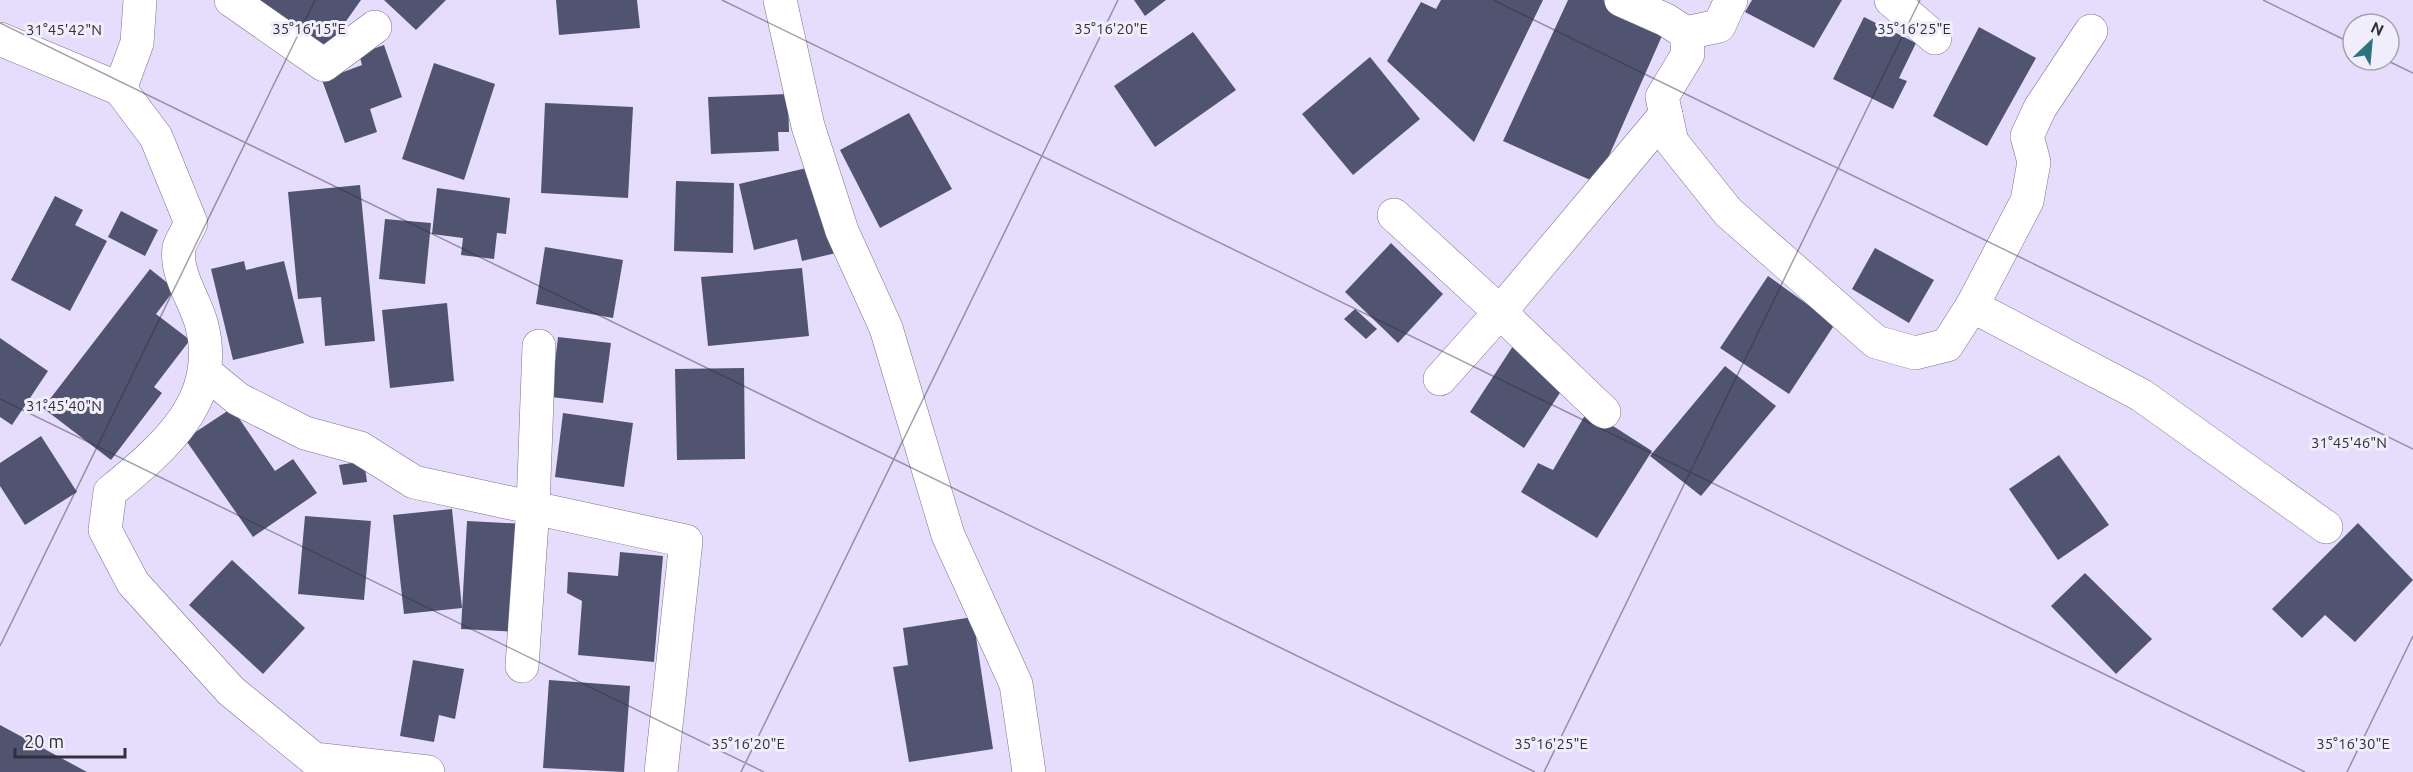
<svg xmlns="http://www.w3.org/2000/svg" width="2413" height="772" font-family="Ubuntu,sans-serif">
	<rect width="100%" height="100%" fill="#e6ddfd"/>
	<g fill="#515470">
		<polygon points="255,0 361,0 325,51"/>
		<polygon points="384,0 446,0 416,30"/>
		<polygon points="556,0 637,0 640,28 559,35"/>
		<polygon points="1134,0 1166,0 1145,16"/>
		<polygon points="1441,0 1543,0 1474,142 1387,61 1421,2 1436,9"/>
		<polygon points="1568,0 1603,0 1665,29 1597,183 1503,141"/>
		<polygon points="1752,0 1842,0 1814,48 1745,12"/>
		<polygon points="1864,17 1916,43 1899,78 1907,81 1893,109 1833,79"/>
		<polygon points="1979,27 2036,58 1987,146 1933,116"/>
		<polygon points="1193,32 1236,90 1155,147 1114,86"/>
		<polygon points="384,45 402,97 370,109 377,132 345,143 322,80 362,65 359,54"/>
		<polygon points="1370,57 1420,119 1353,175 1302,114"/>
		<polygon points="434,63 495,84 464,180 402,159"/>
		<polygon points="788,94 789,132 778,132 779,151 711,154 708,97"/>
		<polygon points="545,103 633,107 628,198 541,193"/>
		<polygon points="909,113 952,189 880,228 840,150"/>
		<polygon points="815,166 836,253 802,261 797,239 754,250 739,184"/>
		<polygon points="676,181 734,183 733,253 674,251"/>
		<polygon points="360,185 375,341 325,346 321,297 298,299 288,192"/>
		<polygon points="437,188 510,198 506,234 497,233 494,259 461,255 463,238 432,234"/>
		<polygon points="55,196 83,210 75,225 107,241 70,311 11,280"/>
		<polygon points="121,211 158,230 145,256 108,237"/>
		<polygon points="385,219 431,223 425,284 379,279"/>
		<polygon points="1391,243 1443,294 1398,343 1345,292"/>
		<polygon points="545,247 623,260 613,318 536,304"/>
		<polygon points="1875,248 1934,280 1909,323 1852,289"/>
		<polygon points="244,261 246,270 284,261 304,343 233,360 211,269"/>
		<polygon points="802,268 809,336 708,346 701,277"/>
		<polygon points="150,269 175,289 156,314 190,340 154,387 162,393 111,460 43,408"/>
		<polygon points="1768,276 1835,324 1789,394 1720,348"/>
		<polygon points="447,303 454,381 390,388 382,310"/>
		<polygon points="1355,309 1377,329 1366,339 1344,319"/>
		<polygon points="558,337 611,343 603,403 551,397"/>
		<polygon points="0,338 48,371 12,425 0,417"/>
		<polygon points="1513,346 1567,382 1524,448 1470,412"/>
		<polygon points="1725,366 1776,406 1701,496 1650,456"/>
		<polygon points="744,368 745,459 677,460 675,369"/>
		<polygon points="232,408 275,471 293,459 317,493 253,537 185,439"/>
		<polygon points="1588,410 1652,451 1597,538 1521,492 1538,463 1553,470"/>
		<polygon points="563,413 633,423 624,487 555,477"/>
		<polygon points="41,436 77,492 25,525 0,486 0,463"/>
		<polygon points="2059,455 2109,525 2058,560 2009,489"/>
		<polygon points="364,461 367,482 343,485 339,465"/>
		<polygon points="452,509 462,608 404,614 393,515"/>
		<polygon points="305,516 371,521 364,600 298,594"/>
		<polygon points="467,521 525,524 519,632 461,629"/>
		<polygon points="2358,523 2413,580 2355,642 2325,615 2302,638 2272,609"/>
		<polygon points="620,552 663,556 654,662 578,655 582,601 567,593 568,572 618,576"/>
		<polygon points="232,560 305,628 263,674 189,605"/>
		<polygon points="2085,573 2152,639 2116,674 2051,606"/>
		<polygon points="973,617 993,749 909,762 893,667 908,665 903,628"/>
		<polygon points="413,660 464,669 455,719 439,715 434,742 400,736"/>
		<polygon points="549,680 630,686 624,772 543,768"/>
		<polygon points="0,725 87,772 0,772"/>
	</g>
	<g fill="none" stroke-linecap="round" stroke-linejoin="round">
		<g stroke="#7a728e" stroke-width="34">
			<g id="minor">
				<polyline points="231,0 324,65 375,27"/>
				<polyline points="780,0 808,126 842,231 886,328 948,535 1016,684 1029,772"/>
				<polyline points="1621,0 1666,20 1686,33 1688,54 1662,97 1672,142 1728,212 1876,342 1915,353 1947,345 1972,306 2027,201 2034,162 2027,136 2040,108 2091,31"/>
				<polyline points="1891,0 1935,38"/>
				<polyline points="1686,33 1719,26 1731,0"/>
				<path d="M0,39L120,89L156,137L191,223C188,230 181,240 179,248C175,275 196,301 202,326C221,402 162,449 110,492L105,530L133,583L231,691L314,759L428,772"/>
				<polyline points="120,89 137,43 140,0"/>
				<polyline points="1394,215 1500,312 1604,412"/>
				<polyline points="1972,306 2141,395 2326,527"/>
				<polyline points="205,372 238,399 305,433 360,448 414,482 686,541 661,772"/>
				<polyline points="1440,379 1500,312 1666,114"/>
				<polyline points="522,666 533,507 539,346"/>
			</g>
		</g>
		<use href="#minor" stroke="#fff" stroke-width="33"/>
	</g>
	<path fill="none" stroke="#322e3a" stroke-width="1.5" stroke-opacity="0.45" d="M722,0L2305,772M1493,0L2413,449M2263,0L2353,44M0,23L1535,772M2386,60L2413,73M0,399L764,772M0,646L315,0M741,772L1118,0M1544,772L1920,0M2347,772L2413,636"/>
	<g font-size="15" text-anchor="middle" fill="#322e3a" stroke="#f1eefb" stroke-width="6" stroke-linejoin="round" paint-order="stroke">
		<text x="309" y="34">35°16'15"E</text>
		<text x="1111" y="34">35°16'20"E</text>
		<text x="1914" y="34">35°16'25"E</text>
		<text x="64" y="35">31°45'42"N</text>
		<text x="64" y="411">31°45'40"N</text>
		<text x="2349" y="448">31°45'46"N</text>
		<text x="748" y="749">35°16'20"E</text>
		<text x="1551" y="749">35°16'25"E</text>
		<text x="2353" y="749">35°16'30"E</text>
	</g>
	<g transform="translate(2371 42) rotate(26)"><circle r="28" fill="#f1eefb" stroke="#a5a1ae" stroke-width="1.5"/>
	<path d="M0-4.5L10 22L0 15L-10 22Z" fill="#2b757c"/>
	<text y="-9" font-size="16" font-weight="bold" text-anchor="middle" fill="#322e3a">N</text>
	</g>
	<path d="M15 748v9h110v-9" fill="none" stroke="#322e3a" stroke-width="3"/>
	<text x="24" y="748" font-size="18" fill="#322e3a" stroke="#f1eefb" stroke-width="4.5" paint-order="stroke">20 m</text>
</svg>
